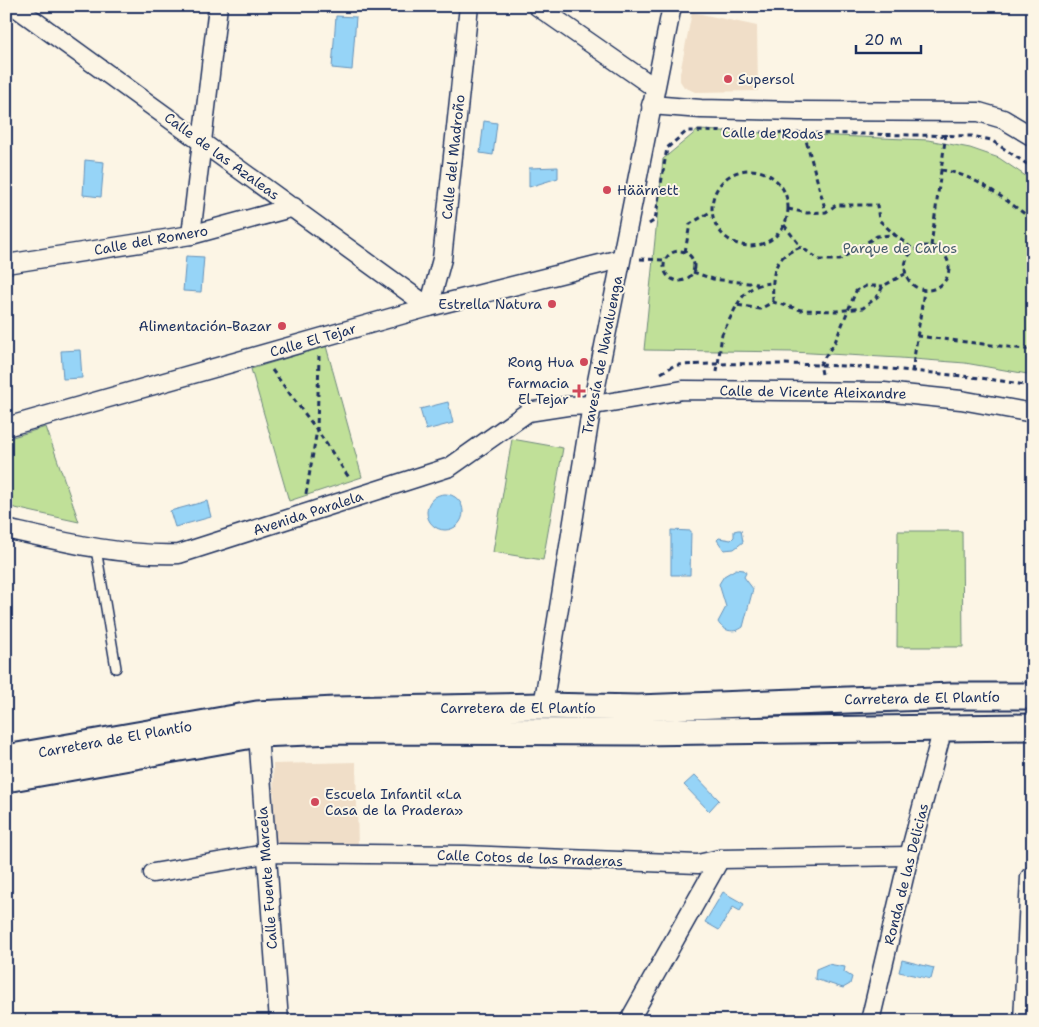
<svg xmlns="http://www.w3.org/2000/svg" width="1039" height="1027" font-family="'Shantell Sans',sans-serif">
	<rect width="100%" height="100%" fill="#fcf5e5"/>
	<filter id="ink" filterUnits="userSpaceOnUse"><feTurbulence type="fractalNoise" baseFrequency=".02" numOctaves="2"/><feDisplacementMap in="SourceGraphic" scale="10" xChannelSelector="R" yChannelSelector="G"/><feConvolveMatrix kernelMatrix="1 2 1 2 8 2 1 2 1" color-interpolation-filters="sRGB"/></filter>
	<g filter="url(#ink)">
		<g fill="#f0dec8">
			<polygon points="692,12 757,26 758,91 695,92 684,87 680,81 680,73"/>
			<polygon points="356,762 358,848 284,848 275,841 273,764"/>
		</g>
		<g fill="#c0e098" stroke="#6e887b">
			<polygon points="698,130 928,140 970,148 999,158 1033,181 1033,375 965,363 900,358 793,352 644,350 663,159"/>
			<polygon points="326,346 362,477 289,501 251,369"/>
			<polygon points="46,427 79,522 6,506 6,439"/>
			<polygon points="512,439 563,448 543,560 493,552"/>
			<polygon points="898,531 962,531 963,647 897,647"/>
		</g>
		<g fill="#96d4f7" stroke="#6592ba">
			<polygon points="336,16 356,17 352,70 332,68"/>
			<polygon points="484,121 497,123 493,155 480,153"/>
			<polygon points="85,160 104,162 101,197 83,195"/>
			<polygon points="558,167 558,178 529,187 529,168"/>
			<polygon points="186,256 204,257 201,292 183,291"/>
			<polygon points="80,350 82,378 63,379 61,351"/>
			<polygon points="448,402 453,423 426,430 420,409"/>
			<circle cx="445" cy="512" r="18"/>
			<polygon points="207,501 211,517 175,527 170,511"/>
			<polygon points="671,530 691,531 690,575 671,575"/>
			<polygon points="738,530 741,530 743,542 734,549 724,550 717,540 719,538 731,540 734,537 734,531"/>
			<path d="M736,569L744,570L746,573L744,577L753,589L743,627C734,634 723,631 718,622L726,607L719,584L724,576Z"/>
			<polygon points="695,775 719,800 709,811 684,785"/>
			<polygon points="723,892 744,904 740,911 733,907 719,930 705,922"/>
			<polygon points="902,960 934,968 931,979 899,972"/>
			<polygon points="828,964 845,967 844,972 852,977 850,984 843,988 815,979 816,969"/>
		</g>
		<g fill="none" stroke-linecap="round" stroke-linejoin="round">
			<g stroke="#1b2f5e" stroke-width="12">
				<polyline id="lane" points="96,549 116,668"/>
			</g>
			<g stroke="#1b2f5e" stroke-width="21">
				<g id="street">
					<polyline points="14,6 429,307 442,259 469,6"/>
					<polyline points="537,6 655,88"/>
					<polyline points="651,105 701,109 800,111 979,112 1003,119 1033,137"/>
					<polyline points="191,235 218,6"/>
					<polyline points="6,264 191,235 294,207"/>
					<polyline points="6,427 429,307 620,259"/>
					<path d="M6,529C64,542 120,556 179,554L450,467L528,412L567,406L594,405L683,390L884,392L961,400L1033,413"/>
					<polyline points="543,706 591,411 672,6"/>
					<polyline points="258,734 279,1021"/>
					<polyline points="153,873 271,853 465,855 698,864 720,859 909,856"/>
					<polyline points="629,1021 720,859"/>
					<polyline points="870,1021 909,856 943,728"/>
					<polyline points="1023,1021 1030,877 1033,877"/>
				</g>
			</g>
			<g stroke="#1b2f5e" stroke-width="29">
				<g id="secondary">
					<polyline points="6,758 257,714 335,710 543,706 638,708 952,696 1033,696"/>
					<polyline points="6,779 258,734 336,731 639,732 1033,727"/>
				</g>
			</g>
			<g stroke="#1b2f5e" stroke-width="3" stroke-dasharray="5 4" stroke-linecap="butt">
				<polyline points="804,133 826,212"/>
				<path d="M941,170C977,175 1004,199 1033,220"/>
				<circle cx="750" cy="208" r="38"/>
				<polyline points="788,209 807,213 826,212 836,205 877,205 879,220 895,235"/>
				<polyline points="649,224 655,220 667,148 687,131 972,136 991,140 1033,168"/>
				<polyline points="784,225 801,247"/>
				<circle cx="927" cy="268" r="22"/>
				<polyline points="931,246 946,133"/>
				<circle cx="679" cy="266" r="15"/>
				<polyline points="685,252 690,224 712,211"/>
				<polyline points="640,259 665,260"/>
				<polyline points="693,272 713,279 757,284"/>
				<path d="M773,302C772,274 772,257 801,247L820,260H839L877,236L895,235L914,250"/>
				<path d="M737,305C746,290 754,284 772,283"/>
				<polyline points="917,336 1033,350"/>
				<polyline points="272,370 317,430 350,479"/>
				<polyline points="717,372 722,334 737,305 760,309 773,302 801,310 837,311 863,308 878,296 883,286 905,274"/>
				<polyline points="912,372 924,291"/>
				<path d="M661,373L675,365C764,362 853,364 942,374C972,377 1003,380 1033,387"/>
				<polyline points="822,374 820,364 835,342 856,291 866,286 883,286"/>
				<polyline points="306,494 317,430 319,356"/>
			</g>
			<use href="#lane" stroke="#fcf5e5" stroke-width="9"/>
			<use href="#street" stroke="#fcf5e5" stroke-width="18"/>
			<use href="#secondary" stroke="#fcf5e5" stroke-width="25"/>
		</g>
	</g>
	<g fill="#d1495b" stroke="#fcf5e5" stroke-width="2">
		<circle cx="728" cy="79" r="5"/>
		<circle cx="607" cy="190" r="5"/>
		<circle cx="552" cy="304" r="5"/>
		<circle cx="282" cy="326" r="5"/>
		<circle cx="584" cy="362" r="5"/>
		<path d="M576.5 383.5h5v5h5v5h-5v5h-5v-5h-5v-5h5z"/>
		<circle cx="315" cy="802" r="5"/>
	</g>
	<g text-anchor="middle" stroke-width="4" stroke-linejoin="round" paint-order="stroke">
		<g font-size="14" fill="#1b2f5e" stroke="#fcf5e5" text-anchor="end">
			<text x="738" y="84" text-anchor="start">Supersol</text>
			<text x="617" y="195" text-anchor="start">Häärnett</text>
			<text x="542" y="309">Estrella Natura</text>
			<text x="272" y="331">Alimentación-Bazar</text>
			<text x="574" y="367">Rong Hua</text>
			<text x="569" y="388">Farmacia<tspan x="569" dy="16">El Tejar</tspan></text>
			<text x="325" y="799" text-anchor="start">Escuela Infantil «La<tspan x="325" dy="16">Casa de la Pradera»</tspan></text>
		</g>
		<g font-size="14" fill="#1b2f5e" stroke="#fcf5e5">
			<text transform="translate(773 133) rotate(1)" y="5">Calle de Rodas</text>
			<text transform="translate(222 156) rotate(36)" y="5">Calle de las Azaleas</text>
			<text transform="translate(453 157) rotate(-84)" y="5">Calle del Madroño</text>
			<text transform="translate(151 240) rotate(-10)" y="5">Calle del Romero</text>
			<text transform="translate(313 340) rotate(-16)" y="5">Calle El Tejar</text>
			<text transform="translate(602 355) rotate(-79)" y="5">Travesía de Navaluenga</text>
			<text transform="translate(813 392) rotate(1)" y="5">Calle de Vicente Aleixandre</text>
			<text transform="translate(308 513) rotate(-18)" y="5">Avenida Paralela</text>
			<text transform="translate(922 698) rotate(-1)" y="5">Carretera de El Plantío</text>
			<text x="518" y="713">Carretera de El Plantío</text>
			<text transform="translate(115 739) rotate(-10)" y="5">Carretera de El Plantío</text>
			<text transform="translate(530 858) rotate(2)" y="5">Calle Cotos de las Praderas</text>
			<text transform="translate(906 874) rotate(-76)" y="5">Ronda de las Delicias</text>
			<text transform="translate(267 878) rotate(-94)" y="5">Calle Fuente Marcela</text>
		</g>
		<g font-size="14" fill="#445b6c" stroke="#fcf5e5">
			<text x="900" y="253">Parque de Carlos</text>
		</g>
	</g>
	<rect width="1039" height="1027" fill="none" stroke="#fcf5e5" stroke-width="25"/>
	<rect x="12" y="12" width="1014" height="1002" fill="none" stroke="#1b2f5e" stroke-width="2" filter="url(#ink)"/>
	<path d="M856 45v8h65v-8" fill="none" stroke="#1b2f5e" stroke-width="2.5"/>
	<text x="864" y="45" font-size="15" fill="#1b2f5e" stroke="#fcf5e5" stroke-width="4" paint-order="stroke">20 m</text>
</svg>
